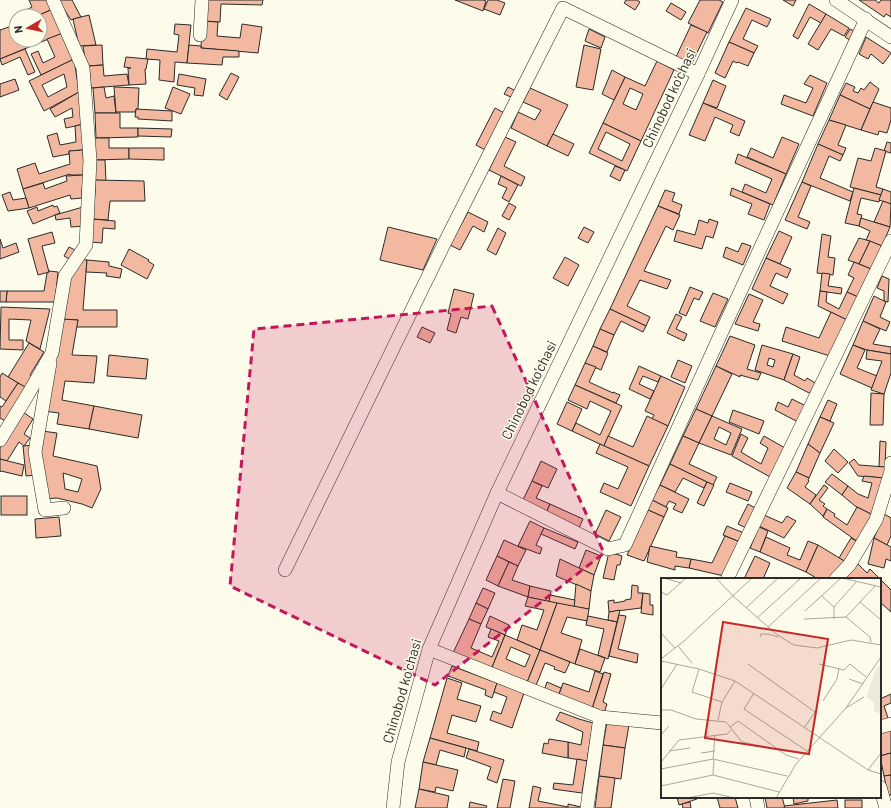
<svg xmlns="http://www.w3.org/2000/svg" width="891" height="808" font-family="Barlow,sans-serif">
	<rect width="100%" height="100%" fill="#fdfbea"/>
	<g fill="#f2b8a0" stroke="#2b2b2b" fill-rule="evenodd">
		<polygon points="29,0 48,0 53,9 37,16 28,16 26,10 32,7"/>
		<polygon points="58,0 72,0 81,17 71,20"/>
		<polygon points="204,0 263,0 262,5 221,4 220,22 204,21"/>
		<polygon points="455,0 483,0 486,1 483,11"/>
		<polygon points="488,0 497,0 505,3 500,15 484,9"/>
		<polygon points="626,0 637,0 640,2 635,10 624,3"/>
		<polygon points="700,0 719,0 723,2 708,33 688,23"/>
		<polygon points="783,0 796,0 793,6"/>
		<polygon points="859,0 875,0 879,3 881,0 891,0 891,17 886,14 884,17"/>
		<polygon points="671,3 686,12 681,20 666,11"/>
		<polygon points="809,4 826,14 821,23 810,17 798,39 793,36"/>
		<polygon points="746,8 771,19 767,27 752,20 743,39 758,46 754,53 729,42"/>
		<polygon points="53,9 63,33 0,59 0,30 9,27 11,33 16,31 16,40 40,40 40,16 37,16"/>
		<polygon points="826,14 849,28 844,36 831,29 818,50 808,44"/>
		<polygon points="89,15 96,45 79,46 73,19"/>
		<polygon points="202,21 218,22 217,36 240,38 242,24 262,27 258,53 201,48"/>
		<polygon points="175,24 191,25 187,63 175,62 174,82 159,80 160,60 146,59 147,49 177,52 179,35 174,34"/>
		<polygon points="691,25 707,32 691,65 676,57"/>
		<polygon points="589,29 605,37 601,48 585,41"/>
		<polygon points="850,29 856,32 851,41 845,37"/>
		<polygon points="63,33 74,59 41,75 31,54 38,51 43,63 55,57 47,39"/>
		<polygon points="866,37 891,53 883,64 871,54 868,59 859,54"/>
		<polygon points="729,42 754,53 748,66 738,62 737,63 733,61 725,78 715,73"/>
		<polygon points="102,45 103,65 86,66 83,46"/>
		<polygon points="189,45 201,46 201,48 239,51 239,57 223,57 222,65 187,63"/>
		<polygon points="584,45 601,49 593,90 576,87"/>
		<polygon points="25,49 35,72 28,75 20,57 2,65 0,59"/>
		<polygon points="126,57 148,59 146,69 145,69 146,84 129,85 128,68 131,68 124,67"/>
		<path d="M74,59L79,92L44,111L29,81ZM64,74L67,87L48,97L42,85Z"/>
		<path d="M657,61L674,70L641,141L603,123L625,77L645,86ZM630,88L643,94L636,110L623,104Z"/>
		<polygon points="103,65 104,76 127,74 129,85 91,88 89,66"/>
		<polygon points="612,70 625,77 614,100 602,94"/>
		<polygon points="231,73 239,77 227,100 219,95"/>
		<polygon points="179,74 206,79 203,96 194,95 195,88 177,85"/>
		<polygon points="810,75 827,83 813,116 781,104 784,95 806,103 813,88 804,84"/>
		<polygon points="15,79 19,90 0,97 0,84"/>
		<polygon points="713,80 726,86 717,108 703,103"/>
		<polygon points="870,82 879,89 870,109 840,95 846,83 855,87 853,91 858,93 861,88 864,90"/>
		<polygon points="104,87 106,98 114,96 116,113 95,113 93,88"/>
		<polygon points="114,87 139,88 138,109 136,109 135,112 116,112"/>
		<polygon points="173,87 190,94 181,114 165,108"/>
		<polygon points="508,87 516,91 513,98 504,94"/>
		<polygon points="530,88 568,105 547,146 511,128 518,112 535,120 541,110 523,102"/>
		<polygon points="79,92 84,124 66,128 64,119 73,117 72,108 55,117 50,109"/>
		<polygon points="840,95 870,109 861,130 829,120"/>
		<polygon points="873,102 891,108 891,120 887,133 879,131 878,135 861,130"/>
		<polygon points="703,103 745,121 739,136 730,132 733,125 715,117 705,141 689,135"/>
		<polygon points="495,108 506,114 487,151 476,145"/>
		<polygon points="136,109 172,111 172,121 138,119 138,117 135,117"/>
		<polygon points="95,113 120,113 120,128 138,128 138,137 96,138"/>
		<polygon points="829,120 846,125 838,145 846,148 843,155 818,144"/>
		<path d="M603,123L641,141L627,171L589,153ZM606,132L630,144L622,161L598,149Z"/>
		<polygon points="84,124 83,150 69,151 69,154 53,157 47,136 57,133 60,145 76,142 75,126"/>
		<polygon points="138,128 172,129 171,137 138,136"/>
		<polygon points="553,134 574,144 568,156 547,146"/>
		<polygon points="505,137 516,142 504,166 525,177 521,186 489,170"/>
		<polygon points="782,137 799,144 786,174 747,157 751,148 773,158"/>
		<polygon points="94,138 109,138 109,148 129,148 129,159 94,160"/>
		<polygon points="887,142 891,143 891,153 884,151"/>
		<polygon points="818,144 843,155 840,161 829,156 820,178 853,192 850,201 802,182"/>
		<polygon points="129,148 164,148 164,160 129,159"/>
		<polygon points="875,148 886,151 876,187 883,189 881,195 850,187 858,158 871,161"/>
		<polygon points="83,150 84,175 70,175 70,174 23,189 17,169 35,163 39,174 70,164 69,151"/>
		<polygon points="738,154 786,174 773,205 742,192 745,184 766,193 772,179 735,163"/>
		<polygon points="94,160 105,160 106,181 95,180"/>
		<polygon points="615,166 625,170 620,181 610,176"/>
		<polygon points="83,175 84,189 82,189 82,198 71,199 70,195 29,208 23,189 43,183 45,189 67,181 66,176"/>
		<polygon points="501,176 518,185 509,202 502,198 507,188 498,184"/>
		<polygon points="95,180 144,181 145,201 110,201 108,220 92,219 95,192"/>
		<polygon points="802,182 811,186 798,217 810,222 807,229 785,220"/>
		<polygon points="732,188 770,204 764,220 748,214 752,204 730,195"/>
		<polygon points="854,188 881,195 879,202 861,198 857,214 862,215 859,226 845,223"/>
		<polygon points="883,189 891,192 891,204 879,200"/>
		<polygon points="665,190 675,193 672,201 682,205 679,214 658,206"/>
		<polygon points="10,192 13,200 26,198 29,208 8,211 2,195"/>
		<polygon points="883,201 891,204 890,227 874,222"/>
		<polygon points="509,203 516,207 509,220 502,216"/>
		<polygon points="53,205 54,207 57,206 60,213 33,224 27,211 37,207 38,211"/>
		<polygon points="658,206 680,215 673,230 666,226 644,271 671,280 667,289 640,280 627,306 650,317 646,326 610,309"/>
		<polygon points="83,207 85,226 71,227 70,218 56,220 55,215"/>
		<polygon points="468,212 488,222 484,232 473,226 460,250 450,245"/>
		<polygon points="861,218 890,227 882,246 866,240 870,231 859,226"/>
		<polygon points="92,219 115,221 115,229 103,228 102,243 90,242"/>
		<polygon points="709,219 718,222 713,238 706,236 702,249 674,241 677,230 695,235 699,220 708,223"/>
		<polygon points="388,227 437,239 423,270 380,260"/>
		<polygon points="584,227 594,232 588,243 578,238"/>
		<polygon points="498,228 506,233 496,255 487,250"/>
		<polygon points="779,231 792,237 780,264 766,258"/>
		<polygon points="52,232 55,243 42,246 49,272 38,275 28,239"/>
		<polygon points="822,234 831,236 828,257 835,258 833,275 817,273"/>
		<polygon points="859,238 870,241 859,264 848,260"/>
		<polygon points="0,239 3,248 16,243 19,252 0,259"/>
		<polygon points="870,241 882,246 871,269 859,264"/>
		<polygon points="742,243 751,246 743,265 723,257 726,247 738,252"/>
		<polygon points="69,247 79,252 73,261 64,256"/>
		<polygon points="129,249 149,260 148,261 154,265 147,279 121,265"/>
		<polygon points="565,257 579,265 568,286 553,278"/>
		<polygon points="766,258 791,269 787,278 776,273 770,286 788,294 783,304 752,289"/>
		<polygon points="81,259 87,260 83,310 117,310 117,327 76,327 78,320 60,319 67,279"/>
		<polygon points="87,260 109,262 109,266 122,269 120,278 106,276 107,273 86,272"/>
		<polygon points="854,262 871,269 858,297 847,292 854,278 848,275"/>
		<polygon points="49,271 58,272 55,302 6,302 7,291 44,291 47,273 49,272"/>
		<polygon points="822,273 830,274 828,286 842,288 841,294 820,291"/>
		<polygon points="882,276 889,279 888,302 884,301 884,291 877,288"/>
		<polygon points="690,287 703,292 699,300 694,298 686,316 679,313"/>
		<polygon points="454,289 474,294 468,319 461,317 456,333 447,330 451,314 448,313"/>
		<polygon points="0,291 7,291 6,302 0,302"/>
		<polygon points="820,291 827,292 826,302 839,309 847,292 858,297 847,320 818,306"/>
		<polygon points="713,293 728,299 715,327 700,321"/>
		<polygon points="749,294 763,300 753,322 760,324 758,331 735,324"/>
		<polygon points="874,296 886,302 880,317 890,322 886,331 863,321"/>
		<polygon points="1,307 50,309 40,349 26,341 31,320 9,319 9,340 23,340 23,350 0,349"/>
		<polygon points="610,309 646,326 643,332 621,321 614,335 600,329"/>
		<polygon points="831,312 847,320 830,356 782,341 786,327 819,338"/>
		<polygon points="676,314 682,317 676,329 687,334 684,341 667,333"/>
		<polygon points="60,319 78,320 72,355 97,356 94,383 65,381 62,400 94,406 89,429 57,424 59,413 44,411"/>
		<polygon points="863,321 880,329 873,344 891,347 891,354 867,350 853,345"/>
		<polygon points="422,327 435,333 430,343 417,337"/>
		<polygon points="600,329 614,335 607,352 593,346"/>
		<polygon points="730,336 755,345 747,369 761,373 758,380 740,375 740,377 716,366"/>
		<polygon points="29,343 44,352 30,375 35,377 28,389 8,377"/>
		<path d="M762,345L793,354L784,380L755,370ZM769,358L775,360L773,367L767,365Z"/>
		<polygon points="853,345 865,350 857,368 877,376 872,388 840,374"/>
		<polygon points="593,346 608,353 601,370 585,363"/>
		<polygon points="867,350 891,354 891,373 884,394 871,390 882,361 866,359"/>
		<polygon points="793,354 800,357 794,375 805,381 807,378 817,384 811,394 784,380"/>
		<polygon points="109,355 148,359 146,379 107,376"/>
		<polygon points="678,360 692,366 685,383 671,377"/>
		<polygon points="585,363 596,367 589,382 613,393 613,392 620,395 616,403 575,385"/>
		<polygon points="639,366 661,376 658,382 643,376 639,384 654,391 650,399 629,389"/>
		<polygon points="716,366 732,374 712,416 696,409"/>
		<polygon points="2,373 18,383 6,401 0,397 0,377"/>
		<polygon points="661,376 685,387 668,426 652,419 654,415 645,411"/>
		<polygon points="18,383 27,388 7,422 0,418 0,406 2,407"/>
		<polygon points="575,385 622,406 604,446 572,431 576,423 600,435 611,411 590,401 587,409 568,400"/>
		<polygon points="871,393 884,394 883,425 870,425"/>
		<polygon points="792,399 806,406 798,422 775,410 778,402 788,407"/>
		<polygon points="828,400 837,404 830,421 820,417"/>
		<polygon points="567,402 582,409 572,431 557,424"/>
		<polygon points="94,406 142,415 138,438 89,429"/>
		<polygon points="696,409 712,416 699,443 683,436"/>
		<polygon points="733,410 764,421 759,434 729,422"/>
		<polygon points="23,412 33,419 24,434 30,438 24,446 19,442 7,461 3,460 0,459 0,448"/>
		<polygon points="647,416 668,426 649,466 604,446 608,436 633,447"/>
		<path d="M712,416L742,429L731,455L699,443ZM719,427L731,433L726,445L714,439Z"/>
		<polygon points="820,417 834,423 820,453 808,444"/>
		<path d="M42,431L57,433L53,456L97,466L101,489L92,508L82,504L57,498L45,499L38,455ZM63,473L82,479L78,492L65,489Z"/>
		<polygon points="741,434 748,438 741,452 761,464 768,448 760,443 764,436 785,448 772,478 732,456"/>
		<polygon points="683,436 699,443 689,464 717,477 713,485 670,464"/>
		<polygon points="880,441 886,442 885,467 879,467"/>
		<polygon points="600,444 649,466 631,506 600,492 604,483 618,489 628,467 596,453"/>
		<polygon points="808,444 820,453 809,478 796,472"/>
		<polygon points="33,445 36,475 26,476 23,446"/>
		<polygon points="834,449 848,462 838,473 825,461"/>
		<polygon points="0,459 24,465 22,476 1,471 0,472"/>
		<polygon points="854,459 859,465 885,467 884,478 858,476 849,463"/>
		<polygon points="541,461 557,469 548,488 532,481"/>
		<polygon points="670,464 707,482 704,488 683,478 675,492 660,485"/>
		<polygon points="796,472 809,478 808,480 809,481 805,487 816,495 810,504 787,488"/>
		<polygon points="832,474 848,486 842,495 825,482"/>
		<polygon points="864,476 884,478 873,515 855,506 842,495 848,486 858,494 868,498 872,483 862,481"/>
		<polygon points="532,481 542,486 536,498 550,504 546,513 522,502"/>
		<polygon points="707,482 714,485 704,506 697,503"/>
		<polygon points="730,483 752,492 748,501 726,492"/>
		<polygon points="660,485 689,499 682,513 673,509 676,504 669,501 666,507 652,500"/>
		<polygon points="824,485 828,488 819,500 825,504 823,506 827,509 823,516 810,504"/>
		<rect x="1" y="496" width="26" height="19"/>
		<polygon points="652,500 668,508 664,517 648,510"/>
		<polygon points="550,504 583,519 579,528 546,513"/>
		<polygon points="748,504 757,509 748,529 738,524"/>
		<polygon points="857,507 873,515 858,542 823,517 827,509 835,514 834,516 847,525"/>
		<polygon points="606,510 621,517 609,541 595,534"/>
		<polygon points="648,510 664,517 644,561 627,555"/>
		<polygon points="884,514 891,518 891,536 887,545 874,538"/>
		<polygon points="764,515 782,523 787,516 796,521 784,538 759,526"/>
		<polygon points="59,517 61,536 36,538 35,519"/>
		<polygon points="530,521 544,528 536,545 542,548 540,554 518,546"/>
		<polygon points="727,526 744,533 740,542 723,535"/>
		<polygon points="759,527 768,531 760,552 750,548"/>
		<polygon points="544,528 578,542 575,549 541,534"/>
		<polygon points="725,536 740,542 724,576 689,568 691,559 712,563"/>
		<polygon points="766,537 790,548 787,555 800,560 808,541 818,545 806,572 760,552"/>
		<polygon points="851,538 858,542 846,562 839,558"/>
		<polygon points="874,538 891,547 891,561 886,559 884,568 868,564"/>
		<polygon points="504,540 526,550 518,566 497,556"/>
		<polygon points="818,545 846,562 830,579 818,579 806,572"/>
		<polygon points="650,546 677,552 676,557 691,559 689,568 675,566 675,570 647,562"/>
		<polygon points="586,550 601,556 594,575 579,568"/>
		<polygon points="609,552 622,556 620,565 617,565 614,580 603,578"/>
		<polygon points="497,556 509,562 498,586 486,580"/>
		<polygon points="755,556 770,563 763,579 744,579"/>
		<polygon points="560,559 594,575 591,591 556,576"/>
		<polygon points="509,562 518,566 512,580 530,586 528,597 498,586"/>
		<polygon points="857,563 867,573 870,569 880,579 843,579"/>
		<polygon points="880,579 891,590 891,612 880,602"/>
		<polygon points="576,584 591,591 589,609 574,607"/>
		<polygon points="632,585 638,586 638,593 643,593 641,608 609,612 608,601 614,600 614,603 625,601 625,600 631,599"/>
		<polygon points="530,586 551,591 549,602 528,597"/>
		<polygon points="483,588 495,593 488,609 476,603"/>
		<polygon points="643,593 650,594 650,605 653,605 653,615 641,613"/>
		<polygon points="550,595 575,600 574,607 549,602"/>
		<polygon points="528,597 557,603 540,650 517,640 522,625 537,630 544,610 525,606"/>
		<polygon points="476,603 488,609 481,624 469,619"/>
		<polygon points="557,603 589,609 587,621 567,617 561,633 582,640 575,664 540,650"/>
		<polygon points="620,610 617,622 608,620 609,612"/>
		<polygon points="619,615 626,616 618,649 638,654 637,663 609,656"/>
		<polygon points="490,616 509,625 505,635 486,627"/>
		<polygon points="588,616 617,622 608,659 598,655 604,629 586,625"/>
		<polygon points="469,619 481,624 471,648 492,657 499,641 488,637 491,629 505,635 491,670 453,653"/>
		<path d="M505,635L540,650L526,685L491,670ZM511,647L530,655L525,667L506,659Z"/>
		<polygon points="580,649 605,658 600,672 575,664"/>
		<polygon points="540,650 570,662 565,673 554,669 555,667 545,663 535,688 526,685"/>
		<polygon points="452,666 497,683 492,698 485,695 486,690 448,676"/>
		<polygon points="595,671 603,674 592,709 558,697 563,683 589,692"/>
		<polygon points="604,672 611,674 603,702 607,704 604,713 592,709"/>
		<polygon points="447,678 462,683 457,699 481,706 476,722 452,715 447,733 479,742 477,751 430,738"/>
		<polygon points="547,682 561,688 558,697 544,691"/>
		<polygon points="497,683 524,693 512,728 490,720 493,711 501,714 507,697 494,692"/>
		<polygon points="891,694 891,703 884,706 889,721 880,725 880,699"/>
		<polygon points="560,712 579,719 593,723 587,761 568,758 568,742 581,745 583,732 556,720"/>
		<polygon points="607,722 629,725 625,748 603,745"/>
		<polygon points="891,727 891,753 880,756 880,729"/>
		<polygon points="430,738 466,748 464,757 440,750 436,765 423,762"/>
		<polygon points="549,739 568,742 568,758 542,753 544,743 548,744"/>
		<polygon points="603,745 625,748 621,779 599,776"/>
		<polygon points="469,749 504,760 497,783 487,779 491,767 466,758"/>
		<polygon points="891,753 891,775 884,776 880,756"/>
		<polygon points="577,759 587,761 582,793 553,789 554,783 573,785"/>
		<polygon points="423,762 458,770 453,791 436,787 435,792 419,789"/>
		<polygon points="891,775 891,795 888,795 884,776"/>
		<polygon points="599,776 615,778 611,808 595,808"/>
		<polygon points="503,779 515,781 510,808 497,808"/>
		<polygon points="533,786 541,788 538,801 568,807 568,804 581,807 580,808 529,808"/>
		<polygon points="419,789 449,796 447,808 415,808"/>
		<polygon points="677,797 696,797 697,799 679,805"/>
		<polygon points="717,797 735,797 738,808 720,808"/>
		<polygon points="765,797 782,797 785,808 767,808"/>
		<polygon points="793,797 808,797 808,801 794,804"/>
		<polygon points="837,800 838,808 785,808 784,806"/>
		<rect x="845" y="800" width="17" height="8"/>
		<polygon points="470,802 487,806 486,808 469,808"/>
		<polygon points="690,802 691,808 683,808 682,804"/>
	</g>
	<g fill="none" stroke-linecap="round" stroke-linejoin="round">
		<g stroke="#2b2b2b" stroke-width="14">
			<g id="minor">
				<polyline points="836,0 891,37"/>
				<polyline points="200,35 202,0"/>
				<polyline points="50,363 35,452 45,510 64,508"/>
				<polyline points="0,440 27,396 52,353 65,276 86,245 90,160 83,68 53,0"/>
				<polyline points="497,493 608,549 625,545 724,327 866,19"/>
				<polyline points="285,570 443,246 563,8 698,74"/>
				<polyline points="729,579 728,577 891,241"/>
				<polyline points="836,579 850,564 876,520 891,471 891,463"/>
				<polyline points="429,649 600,717 662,723"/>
				<polyline points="880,727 891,724"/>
				<polyline points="880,787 886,808"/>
				<polyline points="756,797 758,808"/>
				<polyline points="393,808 398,762 429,649 497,493 698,74 732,0"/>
				<polyline points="587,808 600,717"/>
			</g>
		</g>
		<use href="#minor" stroke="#fdfbea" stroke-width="13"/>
	</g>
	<path fill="#c2185b" fill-opacity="0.2" stroke="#c2185b" stroke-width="3" stroke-dasharray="8 5" stroke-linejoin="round" d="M492,306L604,553L435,685L230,586L254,329Z"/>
	<g text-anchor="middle" stroke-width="3" stroke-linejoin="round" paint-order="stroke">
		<g font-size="14" fill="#2b2b2b" stroke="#fdfbea">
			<text transform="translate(669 98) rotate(-65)" y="5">Chinobod ko'chasi</text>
			<text transform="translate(529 390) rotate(-64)" y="5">Chinobod ko'chasi</text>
			<text transform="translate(402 691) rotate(-74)" y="5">Chinobod ko'chasi</text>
		</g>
	</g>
	<g transform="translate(661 578)">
		<rect width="220" height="220" fill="#fdfbea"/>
		<path d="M216,89H220V136L213,133V124L205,119Z" fill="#ecebdb"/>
		<path fill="none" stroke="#a9a89e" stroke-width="1" d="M3,0L20,5M55,0L72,18L115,56L133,67L156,70L190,62L220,67M181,0L220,9M0,14L6,17L25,0M161,18L173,29M199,24L220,42M85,30L117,0M144,33L180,0M185,39L209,59L210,64M96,40L140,0M143,41L185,39L214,8M173,41V29L196,3M107,49L160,0M0,55L14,70M99,59L100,56H107L117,59M17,68L31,85M0,81L23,63L91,0M0,83L38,91L74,103L207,192L220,196M87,86L154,134L143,150M158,86L183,92L189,86L205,99M38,91L31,114L61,124M188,101L202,106M0,111L16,86M93,115L83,131L146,173M162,123L176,101L178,90M185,130L203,119M0,132H10L35,141L65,144L81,164L118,172M57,142L61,124L74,103M69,149L77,143L125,177L138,181M0,157L8,148M8,173L29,170M40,175L54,173M52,181L54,158M0,184L18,162L66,156L70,152M0,191L52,181L126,198M207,192L220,175M52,197L53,181M0,208L52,197L118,214M26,220L52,215L73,220M115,220L135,186L185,130L220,79"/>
		<path fill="#c62828" fill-opacity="0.15" stroke="#c62828" stroke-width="2" d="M62,44L167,61L148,176L44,160Z"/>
		<rect width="220" height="220" fill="none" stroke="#2b2b2b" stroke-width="2"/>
	</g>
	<g transform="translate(28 28) rotate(261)"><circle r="19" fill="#fdfbea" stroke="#a9a89e"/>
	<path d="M0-3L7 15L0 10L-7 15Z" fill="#c62828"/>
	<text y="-6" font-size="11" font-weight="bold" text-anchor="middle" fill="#2b2b2b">N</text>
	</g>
</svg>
